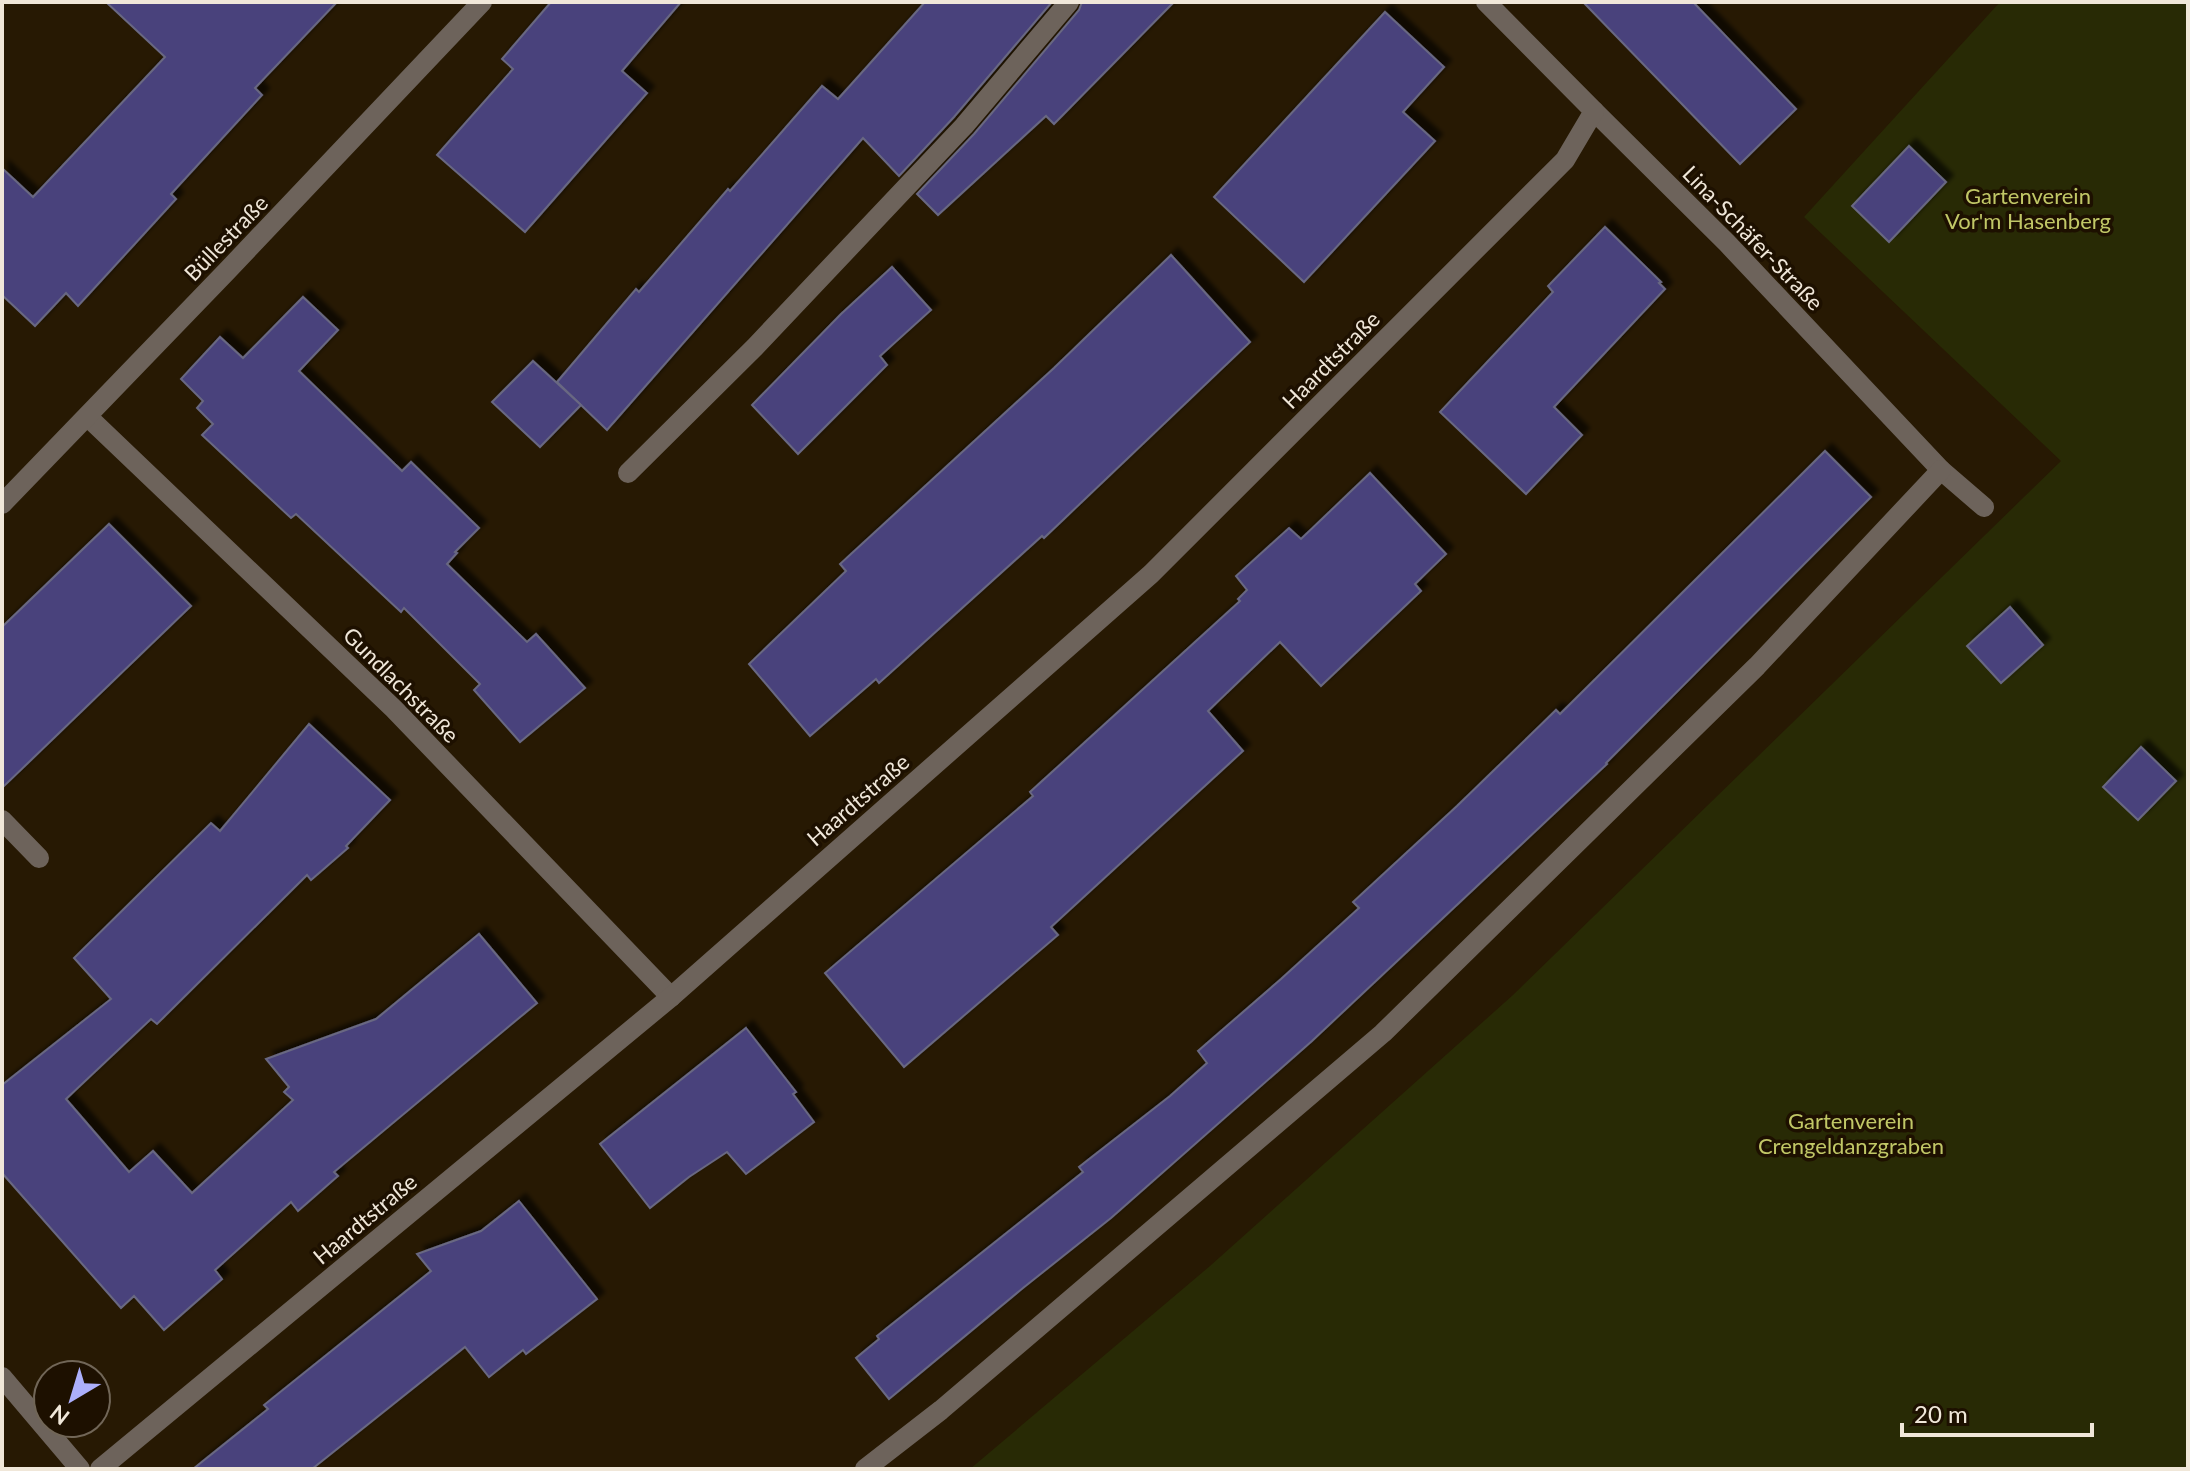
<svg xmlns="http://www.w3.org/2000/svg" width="2190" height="1471" font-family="Lato,sans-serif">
	<defs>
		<filter id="shadow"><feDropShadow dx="7" dy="-7" stdDeviation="2" flood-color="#0009"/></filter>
	</defs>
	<rect width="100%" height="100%" fill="#271903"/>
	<polygon fill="#282a05" points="2000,2 2188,2 2188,1469 970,1469 1210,1266 1513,995 2061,461 1804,217"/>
	<g fill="#49437b" stroke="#696882" stroke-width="2" filter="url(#shadow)">
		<polygon points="106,2 337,2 255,88 262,95 171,194 176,199 78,306 66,293 35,326 2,295 2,168 33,197 165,57"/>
		<polygon points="551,2 681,2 622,71 647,93 525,232 437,155 513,69 502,59"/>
		<polygon points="925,2 1052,2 954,117 899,176 863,138 607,430 557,382 636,289 639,292 728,189 730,191 822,86 838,99"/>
		<polygon points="1082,2 1174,2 1054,124 1046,116 938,215 917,194 974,134 1079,10"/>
		<polygon points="1583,2 1693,2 1796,109 1740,164"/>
		<polygon points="1385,12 1444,67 1403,112 1435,141 1304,282 1214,197"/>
		<polygon points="1909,146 1946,182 1889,242 1852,206"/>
		<polygon points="1605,227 1661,282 1659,283 1665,289 1554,407 1582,435 1526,494 1440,412 1553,292 1548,286"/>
		<polygon points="1171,255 1250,342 1044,538 1042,536 879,683 876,679 810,736 749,664 846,571 840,564 1054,368"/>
		<polygon points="892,267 931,310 880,356 887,365 798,454 752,405 841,314"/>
		<polygon points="303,297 338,330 299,371 402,471 411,462 479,528 455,552 457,553 447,564 527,642 536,634 585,688 520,742 474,690 480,684 404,608 401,612 296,514 291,518 202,435 213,424 197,408 203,401 181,379 220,337 243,358"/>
		<polygon points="533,361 581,405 540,447 492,402"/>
		<polygon points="1825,451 1871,497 1606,763 1607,764 1312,1041 1111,1218 1023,1288 889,1399 856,1358 879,1339 877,1336 1083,1172 1079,1167 1170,1096 1207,1063 1198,1051 1281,979 1359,908 1353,902 1457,806 1556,710 1560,714"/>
		<polygon points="1370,473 1446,554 1415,584 1421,591 1321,686 1280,642 1208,711 1243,751 1051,927 1058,935 904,1067 825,973 1033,796 1030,792 1240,601 1238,599 1247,590 1236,576 1289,528 1301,539"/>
		<polygon points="109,524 191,606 2,788 2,627"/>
		<polygon points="2010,607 2043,645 2001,683 1967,646"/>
		<polygon points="309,724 390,800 346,846 348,848 311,880 307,875 157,1024 151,1019 66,1099 129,1172 153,1151 192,1193 293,1100 284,1092 289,1087 266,1059 376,1019 479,934 537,1003 334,1172 338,1176 298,1211 291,1202 215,1270 222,1279 164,1330 134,1296 121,1308 2,1173 2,1085 111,999 74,958 211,823 220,831"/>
		<polygon points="2141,747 2176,781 2138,820 2103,787"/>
		<polygon points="746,1028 796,1092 793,1094 814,1122 746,1174 727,1152 689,1177 650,1208 600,1144"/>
		<polygon points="519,1201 597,1299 526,1354 523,1350 489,1377 465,1347 312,1469 193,1469 268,1409 264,1405 431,1271 417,1254 481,1231"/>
	</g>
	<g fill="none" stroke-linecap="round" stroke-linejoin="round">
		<g stroke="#6d635b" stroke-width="20">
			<polyline points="1594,111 1727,243 1941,470 1984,507"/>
			<polyline points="628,473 755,347 964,126 1069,2"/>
			<polyline points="2,820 39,858"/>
			<polyline points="865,1469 941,1410 1383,1033 1757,666 1941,470"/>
		</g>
		<g stroke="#6d635b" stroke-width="20">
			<polyline points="88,417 394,709 671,997"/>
			<polyline points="2,504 226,272 482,2"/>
			<polyline points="100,1469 671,997 1151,574 1565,160 1594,111 1486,2"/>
		</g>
		<polyline stroke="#6d635b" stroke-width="20" points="2,1377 80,1469"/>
	</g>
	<g text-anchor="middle" stroke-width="7" stroke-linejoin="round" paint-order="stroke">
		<g font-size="22" fill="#c1c766" stroke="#1d1000">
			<text x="2028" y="204">Gartenverein<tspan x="2028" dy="25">Vor'm Hasenberg</tspan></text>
			<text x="1851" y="1129">Gartenverein<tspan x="1851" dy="25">Crengeldanzgraben</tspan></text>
		</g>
		<g font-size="22" fill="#f0e7d9" stroke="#1d1000">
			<text transform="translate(226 238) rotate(-46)" y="8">Büllestraße</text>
			<text transform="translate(1753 238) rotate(46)" y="8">Lina-Schäfer-Straße</text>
			<text transform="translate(1331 360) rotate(-45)" y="8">Haardtstraße</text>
			<text transform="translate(401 685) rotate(45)" y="8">Gundlachstraße</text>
			<text transform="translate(858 800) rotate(-41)" y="8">Haardtstraße</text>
			<text transform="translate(365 1219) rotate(-40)" y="8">Haardtstraße</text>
		</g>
	</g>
	<rect width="2190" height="1471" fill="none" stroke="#f0e7d9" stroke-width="8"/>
	<g transform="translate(72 1399) rotate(218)"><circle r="38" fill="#1d1000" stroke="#716657" stroke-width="2"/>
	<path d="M0-6L14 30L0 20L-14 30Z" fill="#acaffb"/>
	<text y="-12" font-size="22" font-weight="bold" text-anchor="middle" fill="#f0e7d9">N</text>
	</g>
	<path d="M1902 1423v12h190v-12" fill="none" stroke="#f0e7d9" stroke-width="4"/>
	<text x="1914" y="1423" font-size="24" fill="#f0e7d9" stroke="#1d1000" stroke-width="6" paint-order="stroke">20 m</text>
</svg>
